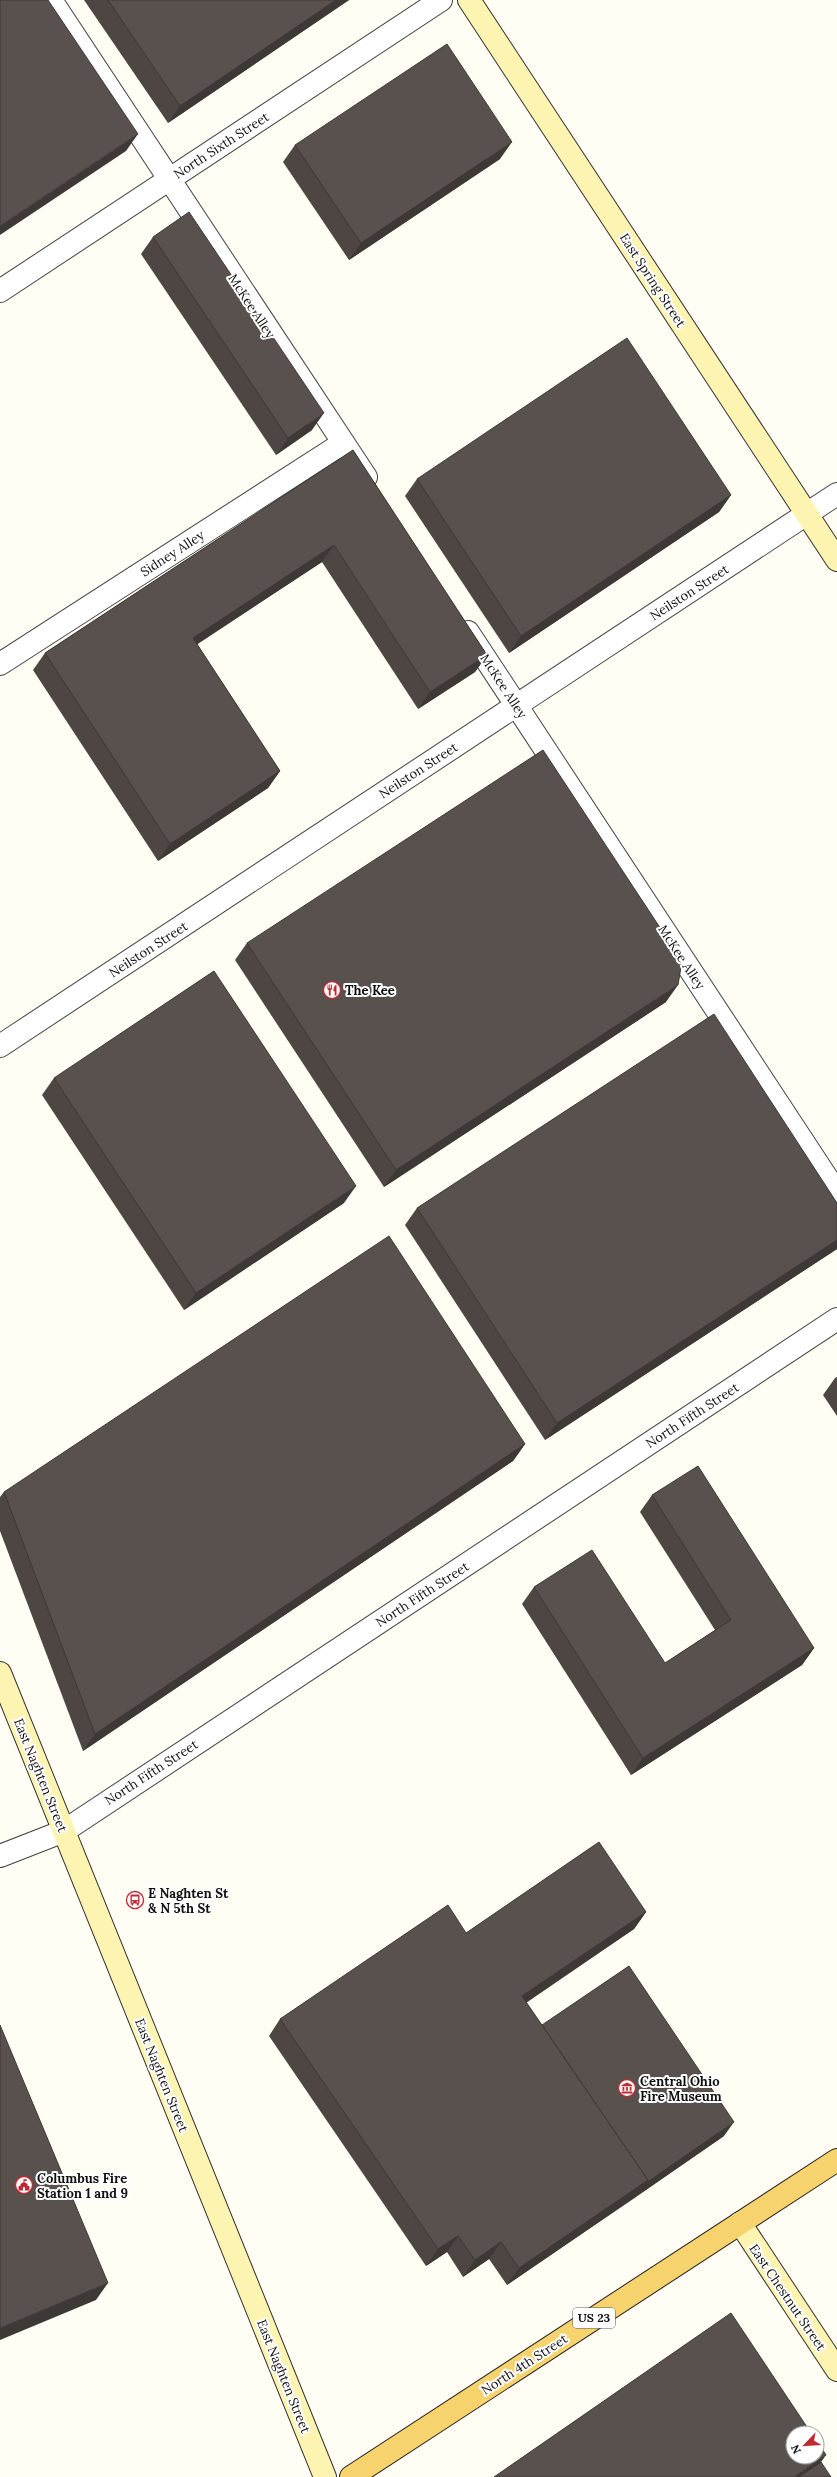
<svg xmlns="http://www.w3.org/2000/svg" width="837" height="2477" font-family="Lora,serif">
	<rect width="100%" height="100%" fill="#fffdf4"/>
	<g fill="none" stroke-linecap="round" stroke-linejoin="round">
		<g stroke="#434343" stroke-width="24">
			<g id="lane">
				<polyline points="51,0 366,477"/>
				<polyline points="468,632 837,1193"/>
				<polyline points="0,664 343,443"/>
			</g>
		</g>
		<g stroke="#434343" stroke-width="24">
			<g id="street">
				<polyline points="0,291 441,0"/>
				<polyline points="0,1046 837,494"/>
				<polyline points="0,1856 64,1831 837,1319"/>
			</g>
		</g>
		<g stroke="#323232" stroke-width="24">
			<g id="secondary">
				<polyline points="469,0 837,560"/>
				<polyline points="0,1673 325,2477"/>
				<polyline points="740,2223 837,2370"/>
			</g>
		</g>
		<g stroke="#212121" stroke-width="24">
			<polyline id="primary" points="351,2477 837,2160"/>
		</g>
		<use href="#lane" stroke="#fff" stroke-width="22"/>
		<use href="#street" stroke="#fff" stroke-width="22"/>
		<use href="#secondary" stroke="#fdf4b1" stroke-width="22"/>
		<use href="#primary" stroke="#f6d36d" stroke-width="22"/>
	</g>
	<g fill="#4d4642">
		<polygon points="84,0 349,0 168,123"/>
		<polygon points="295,145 500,159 349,260 283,162"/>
		<polygon points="153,237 312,430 276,455 141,254"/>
		<polygon points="353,450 487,655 475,672 418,709 322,562 197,644 280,771 268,788 158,861 33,670 45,653"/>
		<polygon points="417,479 731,495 719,512 509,653 405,496"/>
		<polygon points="247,943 666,1002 384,1187 235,960"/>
		<polygon points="54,1078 344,1203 184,1310 42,1095"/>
		<polygon points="837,1203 837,1249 545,1440 405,1225 417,1208"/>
		<polygon points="837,1377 837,1416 823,1395 835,1378"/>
		<polygon points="525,1444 513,1461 83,1751 0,1531 0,1497 4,1492"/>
		<polygon points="652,1495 814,1648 802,1665 631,1775 522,1604 534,1587 665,1663 715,1630 640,1512"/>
		<polygon points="646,1912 634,1929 526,2003 542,2025 724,2136 507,2285 489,2259 463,2277 447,2252 426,2266 269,2036 280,2019 466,1933"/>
	</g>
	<g fill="#3e3936">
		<polygon points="336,0 349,0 168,123 180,106"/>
		<polygon points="138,134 126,151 0,235 0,226"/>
		<polygon points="512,142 500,159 349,260 361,243"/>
		<polygon points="324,413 312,430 276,455 288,438"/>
		<polygon points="731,495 719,512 509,653 521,636"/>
		<polygon points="334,545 322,562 181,655 193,638"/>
		<polygon points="487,655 475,672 418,709 430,692"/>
		<polygon points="280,771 268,788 158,861 170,844"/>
		<polygon points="678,985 666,1002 384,1187 396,1170"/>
		<polygon points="356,1186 344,1203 184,1310 196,1293"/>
		<polygon points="837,1240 837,1249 545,1440 557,1423"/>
		<polygon points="525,1444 513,1461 83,1751 95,1734"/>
		<polygon points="814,1648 802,1665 631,1775 643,1758"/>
		<polygon points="646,1912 634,1929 510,2013 522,1996"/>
		<polygon points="734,2122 724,2136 636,2197 646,2183"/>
		<polygon points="648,2180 636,2197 507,2285 519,2268"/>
		<polygon points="458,2236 447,2252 426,2266 438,2249"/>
		<polygon points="501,2242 489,2259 463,2277 475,2260"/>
		<polygon points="108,2283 96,2300 0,2340 0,2328"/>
		<polygon points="826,2455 814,2472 807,2477 794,2477"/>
	</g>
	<g fill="#59514d" stroke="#3e3936">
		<polygon points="0,0 48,0 138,134 0,226"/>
		<polygon points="108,0 336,0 180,106"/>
		<polygon points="447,44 512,142 361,243 295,145"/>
		<polygon points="189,212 324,413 288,438 153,237"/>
		<polygon points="627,338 731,495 521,636 417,479"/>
		<polygon points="353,450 487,655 430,692 334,545 193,638 280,771 170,844 45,653"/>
		<polygon points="543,750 682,961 678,985 396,1170 247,943"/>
		<polygon points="214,971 356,1186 196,1293 54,1078"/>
		<polygon points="714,1014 837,1203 837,1240 557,1423 417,1208"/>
		<polygon points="389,1236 525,1444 95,1734 4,1492"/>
		<polygon points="698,1466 814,1648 643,1758 534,1587 592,1550 665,1663 731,1620 652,1495"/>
		<polygon points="599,1842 646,1912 522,1996 648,2180 519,2268 501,2242 475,2260 458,2236 438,2249 280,2019 448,1905 466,1933"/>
		<polygon points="629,1966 734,2122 646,2183 648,2180 542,2025"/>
		<polygon points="0,2025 108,2283 0,2328"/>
		<polygon points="731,2313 811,2433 793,2433 793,2457 817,2457 817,2441 826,2455 794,2477 494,2477"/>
		<polygon points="821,2462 831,2477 799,2477"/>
	</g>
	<defs>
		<g id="restaurant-ring" transform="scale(0.9)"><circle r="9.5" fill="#fff" stroke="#c02932" stroke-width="1.5"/><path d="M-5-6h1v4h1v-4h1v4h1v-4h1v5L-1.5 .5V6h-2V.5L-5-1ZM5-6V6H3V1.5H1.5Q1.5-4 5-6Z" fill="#c02932"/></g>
		<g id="bus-ring" transform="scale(0.9)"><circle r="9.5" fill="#fff" stroke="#c02932" stroke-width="1.5"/><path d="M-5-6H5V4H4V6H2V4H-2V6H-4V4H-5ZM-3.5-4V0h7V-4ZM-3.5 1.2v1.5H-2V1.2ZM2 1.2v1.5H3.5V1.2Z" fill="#c02932"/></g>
		<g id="museum-ring" transform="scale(0.9)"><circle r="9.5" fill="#fff" stroke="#c02932" stroke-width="1.5"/><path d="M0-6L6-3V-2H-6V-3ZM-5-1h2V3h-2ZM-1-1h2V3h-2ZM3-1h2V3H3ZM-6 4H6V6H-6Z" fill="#c02932"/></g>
		<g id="civic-ring" transform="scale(0.9)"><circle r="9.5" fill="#fff" stroke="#c02932" stroke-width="1.5"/><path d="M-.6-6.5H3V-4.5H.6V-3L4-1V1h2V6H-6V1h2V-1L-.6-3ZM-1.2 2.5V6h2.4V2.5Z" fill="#c02932"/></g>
	</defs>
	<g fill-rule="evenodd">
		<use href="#restaurant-ring" x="332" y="990"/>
		<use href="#bus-ring" x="135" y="1900"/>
		<use href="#museum-ring" x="627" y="2088"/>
		<use href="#civic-ring" x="24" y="2185"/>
	</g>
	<g text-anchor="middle" stroke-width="4" stroke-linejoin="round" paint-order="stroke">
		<rect fill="#fff" stroke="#585858" stroke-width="1" x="573" y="2308" width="42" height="20" rx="3"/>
		<g font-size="12" font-weight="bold" fill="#101010">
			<text x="594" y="2322">US 23</text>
		</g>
		<g font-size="13" fill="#101010" stroke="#fff">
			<text transform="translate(221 145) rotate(-33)" y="5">North Sixth Street</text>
			<text transform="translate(653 280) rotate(57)" y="5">East Spring Street</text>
			<text transform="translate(252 306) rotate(57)" y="5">McKee Alley</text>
			<text transform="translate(172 553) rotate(-33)" y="5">Sidney Alley</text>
			<text transform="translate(689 592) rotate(-33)" y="5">Neilston Street</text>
			<text transform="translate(504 686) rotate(57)" y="5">McKee Alley</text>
			<text transform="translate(418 770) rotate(-33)" y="5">Neilston Street</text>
			<text transform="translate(148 949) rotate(-33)" y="5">Neilston Street</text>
			<text transform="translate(682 957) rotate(57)" y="5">McKee Alley</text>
			<text transform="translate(692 1415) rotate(-33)" y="5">North Fifth Street</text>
			<text transform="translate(422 1594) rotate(-33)" y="5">North Fifth Street</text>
			<text transform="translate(151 1772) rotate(-33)" y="5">North Fifth Street</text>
			<text transform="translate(41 1775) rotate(68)" y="5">East Naghten Street</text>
			<text transform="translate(162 2075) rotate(68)" y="5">East Naghten Street</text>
			<text transform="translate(788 2297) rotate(56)" y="5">East Chestnut Street</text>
			<text transform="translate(524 2364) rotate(-33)" y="5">North 4th Street</text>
			<text transform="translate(284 2376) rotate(68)" y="5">East Naghten Street</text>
		</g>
		<g font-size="13" font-weight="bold" fill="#101010" stroke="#fff" text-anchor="start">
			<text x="345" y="995">The Kee</text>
			<text x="148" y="1898">E Naghten St<tspan x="148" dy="15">&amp; N 5th St</tspan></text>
			<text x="640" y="2086">Central Ohio<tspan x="640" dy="15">Fire Museum</tspan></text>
			<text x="37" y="2183">Columbus Fire<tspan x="37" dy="15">Station 1 and 9</tspan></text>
		</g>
	</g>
	<g transform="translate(805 2445) rotate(245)"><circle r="19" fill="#ffffff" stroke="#9f9f9f"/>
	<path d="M0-3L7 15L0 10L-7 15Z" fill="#c02932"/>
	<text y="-6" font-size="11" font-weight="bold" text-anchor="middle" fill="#101010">N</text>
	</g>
</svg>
